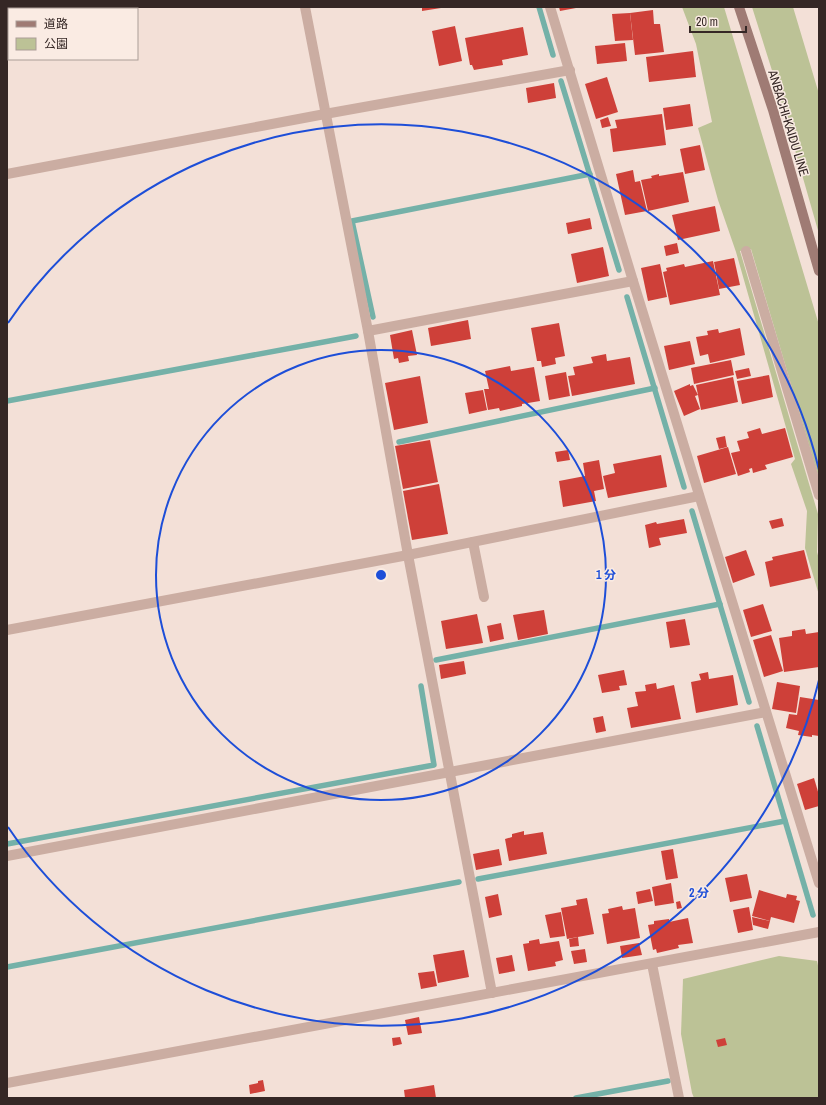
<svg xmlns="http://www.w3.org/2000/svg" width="826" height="1105" font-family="'Archivo Narrow','Noto Sans JP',sans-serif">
	<rect width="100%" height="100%" fill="#f3e0d7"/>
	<g fill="#bcc296">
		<polygon points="682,7 724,7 819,325 819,479 751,249 740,251 818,514 817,552 819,559 819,595 805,548 807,511 791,464 795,459 736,252 718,200 698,128 712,122 696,44"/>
		<polygon points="752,7 793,7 819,94 819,234 775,80"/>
		<polygon points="779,956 817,961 819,970 819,1098 694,1098 692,1093 681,1034 683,979"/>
	</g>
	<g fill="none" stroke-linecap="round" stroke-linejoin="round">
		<g stroke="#74b1a8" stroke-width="5.5">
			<polyline points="539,7 553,55"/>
			<polyline points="561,81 619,270"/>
			<polyline points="627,297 684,487"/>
			<polyline points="373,317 352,221 590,174"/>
			<polyline points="7,401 356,336"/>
			<polyline points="399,442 655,388"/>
			<polyline points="692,511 749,702"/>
			<polyline points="436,660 720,604"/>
			<polyline points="757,726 813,915"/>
			<polyline points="7,844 434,765 421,686"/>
			<polyline points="478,879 785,821"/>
			<polyline points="7,967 459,882"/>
			<polyline points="576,1098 668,1081"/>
		</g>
	</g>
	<g fill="#ce4039">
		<polygon points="422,7 441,7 441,8 422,11"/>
		<polygon points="559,7 576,7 576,8 560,11"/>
		<polygon points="653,10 654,24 660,24 664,52 635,55 630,13"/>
		<polygon points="630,13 633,40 615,41 612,14"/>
		<polygon points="455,26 462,61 439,66 432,31"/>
		<polygon points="523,27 528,55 502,60 503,65 474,70 472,65 470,65 465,38"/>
		<polygon points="625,43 627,61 597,64 595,46"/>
		<polygon points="693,51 696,77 649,82 646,57"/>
		<polygon points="607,77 618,112 596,119 585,84"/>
		<polygon points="554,83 556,98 528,103 526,88"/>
		<polygon points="690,104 693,126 666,130 663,108"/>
		<polygon points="662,114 666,145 613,152 610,129 617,128 615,120"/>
		<polygon points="608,117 611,126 602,128 600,120"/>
		<polygon points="700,145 705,170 685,174 680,149"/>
		<polygon points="633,170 635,182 640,181 647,211 625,215 616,174"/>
		<polygon points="683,172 689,202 648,211 641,180 652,178 651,176 659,174 659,176"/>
		<polygon points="715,206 720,231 678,240 672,215"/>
		<polygon points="590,218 592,229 568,234 566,223"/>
		<polygon points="677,243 679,253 666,256 664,246"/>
		<polygon points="603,247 609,276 577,283 571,254"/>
		<polygon points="734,258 740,285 719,289 714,262"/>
		<polygon points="713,261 720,295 670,305 663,272 667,271 666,268 684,264 685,267"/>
		<polygon points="660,264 667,297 648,301 641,268"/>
		<polygon points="468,320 471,339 431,346 428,328"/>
		<polygon points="559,323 565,356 555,358 556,364 542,367 541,361 537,361 531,328"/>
		<polygon points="740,328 745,355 710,363 708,354 700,356 696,337 708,335 707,331 718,329 719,333"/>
		<polygon points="412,330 417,355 408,356 409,361 399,363 398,358 394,359 390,335"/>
		<polygon points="690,341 695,364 669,370 664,346"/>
		<polygon points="606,354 607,361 630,357 635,384 572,396 568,376 575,375 573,367 593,363 591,357"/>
		<polygon points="731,360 734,375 694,384 691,368"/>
		<polygon points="510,366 511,371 534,367 540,401 522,404 522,406 500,411 499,408 488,410 484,389 489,389 485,371"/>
		<polygon points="749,368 751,376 737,379 735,371"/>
		<polygon points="566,372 570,396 549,400 545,376"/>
		<polygon points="769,375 773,397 742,404 737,381"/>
		<polygon points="420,376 428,423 394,430 385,383"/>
		<polygon points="733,377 738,402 701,410 696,385"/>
		<polygon points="690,384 690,386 693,385 698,395 695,396 700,409 684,416 674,391"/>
		<polygon points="483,390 487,410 469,414 465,393"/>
		<polygon points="760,428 762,434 785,428 793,457 765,465 767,469 753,473 752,468 749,469 750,472 738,476 731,453 740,451 737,441 749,438 747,432"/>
		<polygon points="725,436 727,447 719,449 716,438"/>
		<polygon points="430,440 438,482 403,489 395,446"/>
		<polygon points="728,447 736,474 704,483 697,456"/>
		<polygon points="568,450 570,460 557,462 555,452"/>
		<polygon points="661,455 667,487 608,498 603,476 615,473 613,464"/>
		<polygon points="599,460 604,489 594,491 596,501 563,507 559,481 585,476 583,463"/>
		<polygon points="439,484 448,534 412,540 403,491"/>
		<polygon points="782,518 784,526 772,529 769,521"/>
		<polygon points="684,519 687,533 659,538 661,545 649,548 645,525 656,522 657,524"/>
		<polygon points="746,550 755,575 733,583 725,557"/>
		<polygon points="804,550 811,578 770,587 765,562 773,560 772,557"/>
		<polygon points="763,604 772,631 751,637 743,610"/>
		<polygon points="544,610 548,634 518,640 513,615"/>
		<polygon points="477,614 483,643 446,649 441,621"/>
		<polygon points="685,619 690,645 670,648 666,622"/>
		<polygon points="501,623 504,639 490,642 487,626"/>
		<polygon points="805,629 806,634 819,632 819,667 784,672 779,638 792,636 792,631"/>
		<polygon points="771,635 783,671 764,677 753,640"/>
		<polygon points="464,661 466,674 441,679 439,665"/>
		<polygon points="624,670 627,685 619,686 620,690 602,693 598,675"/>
		<polygon points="708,672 709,679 733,675 738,705 696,713 691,682 701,680 699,674"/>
		<polygon points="777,682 800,686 796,713 772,709"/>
		<polygon points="656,683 657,689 674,685 681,719 631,728 627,708 638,706 635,692 646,691 645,685"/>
		<polygon points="800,697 819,700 819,736 812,735 812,737 798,735 799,731 786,728 789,714 797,715"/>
		<polygon points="603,716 606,731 596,733 593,718"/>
		<polygon points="814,778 819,795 819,806 805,810 797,784"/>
		<polygon points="524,831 524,835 543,832 547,854 509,861 505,839 512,837 512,834"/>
		<polygon points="499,849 502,865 476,870 473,854"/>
		<polygon points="673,849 678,878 666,880 661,851"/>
		<polygon points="747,874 752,898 730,902 725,878"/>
		<polygon points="671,883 674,903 655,906 652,887"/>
		<polygon points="650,889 653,901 638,904 636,892"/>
		<polygon points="759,890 786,898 787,894 797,896 796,900 800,901 794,923 771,917 770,921 752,916"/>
		<polygon points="498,894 502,915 489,918 485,897"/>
		<polygon points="587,898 594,934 567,939 561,908 577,905 576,900"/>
		<polygon points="680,901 682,908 677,909 676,902"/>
		<polygon points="622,906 623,910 635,908 640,938 607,944 602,914 609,913 608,909"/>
		<polygon points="749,907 753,930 738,933 733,910"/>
		<polygon points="561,912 565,936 550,938 545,915"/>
		<polygon points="752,917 770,921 768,929 753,925"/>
		<polygon points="688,918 693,943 678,945 679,948 657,953 656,949 653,950 648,925 654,924 654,921 669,919 669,922"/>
		<polygon points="578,937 579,946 570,947 569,939"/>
		<polygon points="539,939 540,944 559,941 563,960 555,962 556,966 528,971 523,944 529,943 529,941"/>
		<polygon points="639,943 642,955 622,958 620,946"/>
		<polygon points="585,949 587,962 574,964 571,951"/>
		<polygon points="464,950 469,977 438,983 433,955"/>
		<polygon points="512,955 515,971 499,974 496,958"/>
		<polygon points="434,971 437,986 421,989 418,973"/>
		<polygon points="419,1017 422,1033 408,1035 405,1020"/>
		<polygon points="400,1037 402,1044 393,1046 392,1038"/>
		<polygon points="725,1038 727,1045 718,1047 716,1040"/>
		<polygon points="263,1080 265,1091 250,1094 249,1085 258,1083 258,1081"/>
		<polygon points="434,1085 436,1098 405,1098 404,1090"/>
	</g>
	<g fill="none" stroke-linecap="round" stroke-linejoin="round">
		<polyline stroke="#cbada2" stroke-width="10" points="473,542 484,597"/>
		<g stroke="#cbada2" stroke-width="10">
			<polyline points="305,7 368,331 408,555 492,993"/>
			<polyline points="550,7 633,281 819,883"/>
			<polyline points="7,174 325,114 570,70"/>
			<polyline points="746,251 819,495"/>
			<polyline points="368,331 633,281"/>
			<polyline points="7,630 408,555 699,496"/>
			<polyline points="7,856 766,712"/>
			<polyline points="652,964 679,1098"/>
			<polyline points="7,1083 819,932"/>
		</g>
		<polyline stroke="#9f7b74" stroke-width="10" points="739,7 773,110 819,271"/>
	</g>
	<g fill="none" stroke="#1d4ed8" stroke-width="2">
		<circle cx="381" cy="575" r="225"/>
		<path d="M819 680A450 450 0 0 1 8 827M8 323A450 450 0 0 1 819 470"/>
	</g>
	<g text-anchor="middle" stroke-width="3" stroke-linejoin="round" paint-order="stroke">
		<g font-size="13" fill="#352725" stroke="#faebe3">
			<text transform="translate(789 123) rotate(73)" y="5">ANBACHI-KAIDU LINE</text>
		</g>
	</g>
	<circle cx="381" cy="575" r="6" fill="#1d4ed8" stroke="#faebe3" stroke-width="2"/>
	<g font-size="12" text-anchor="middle" font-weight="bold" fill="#1d4ed8" stroke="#faebe3" stroke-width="3" stroke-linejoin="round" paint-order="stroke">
		<text x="606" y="579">1 分</text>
		<text x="699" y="897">2 分</text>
	</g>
	<rect width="826" height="1105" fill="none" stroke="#352725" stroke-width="16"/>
	<rect x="8" y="8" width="130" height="52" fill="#faebe3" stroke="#ab9d97"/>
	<rect x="16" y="21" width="20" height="6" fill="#9f7b74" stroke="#ab9d97"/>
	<text x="44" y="28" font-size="12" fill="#352725">道路</text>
	<rect x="16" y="38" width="20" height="12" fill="#bcc296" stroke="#ab9d97"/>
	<text x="44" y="48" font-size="12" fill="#352725">公園</text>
	<path d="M690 26v6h56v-6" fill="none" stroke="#352725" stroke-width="2"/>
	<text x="696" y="26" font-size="12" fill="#352725" stroke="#faebe3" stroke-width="3" paint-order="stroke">20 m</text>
</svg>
